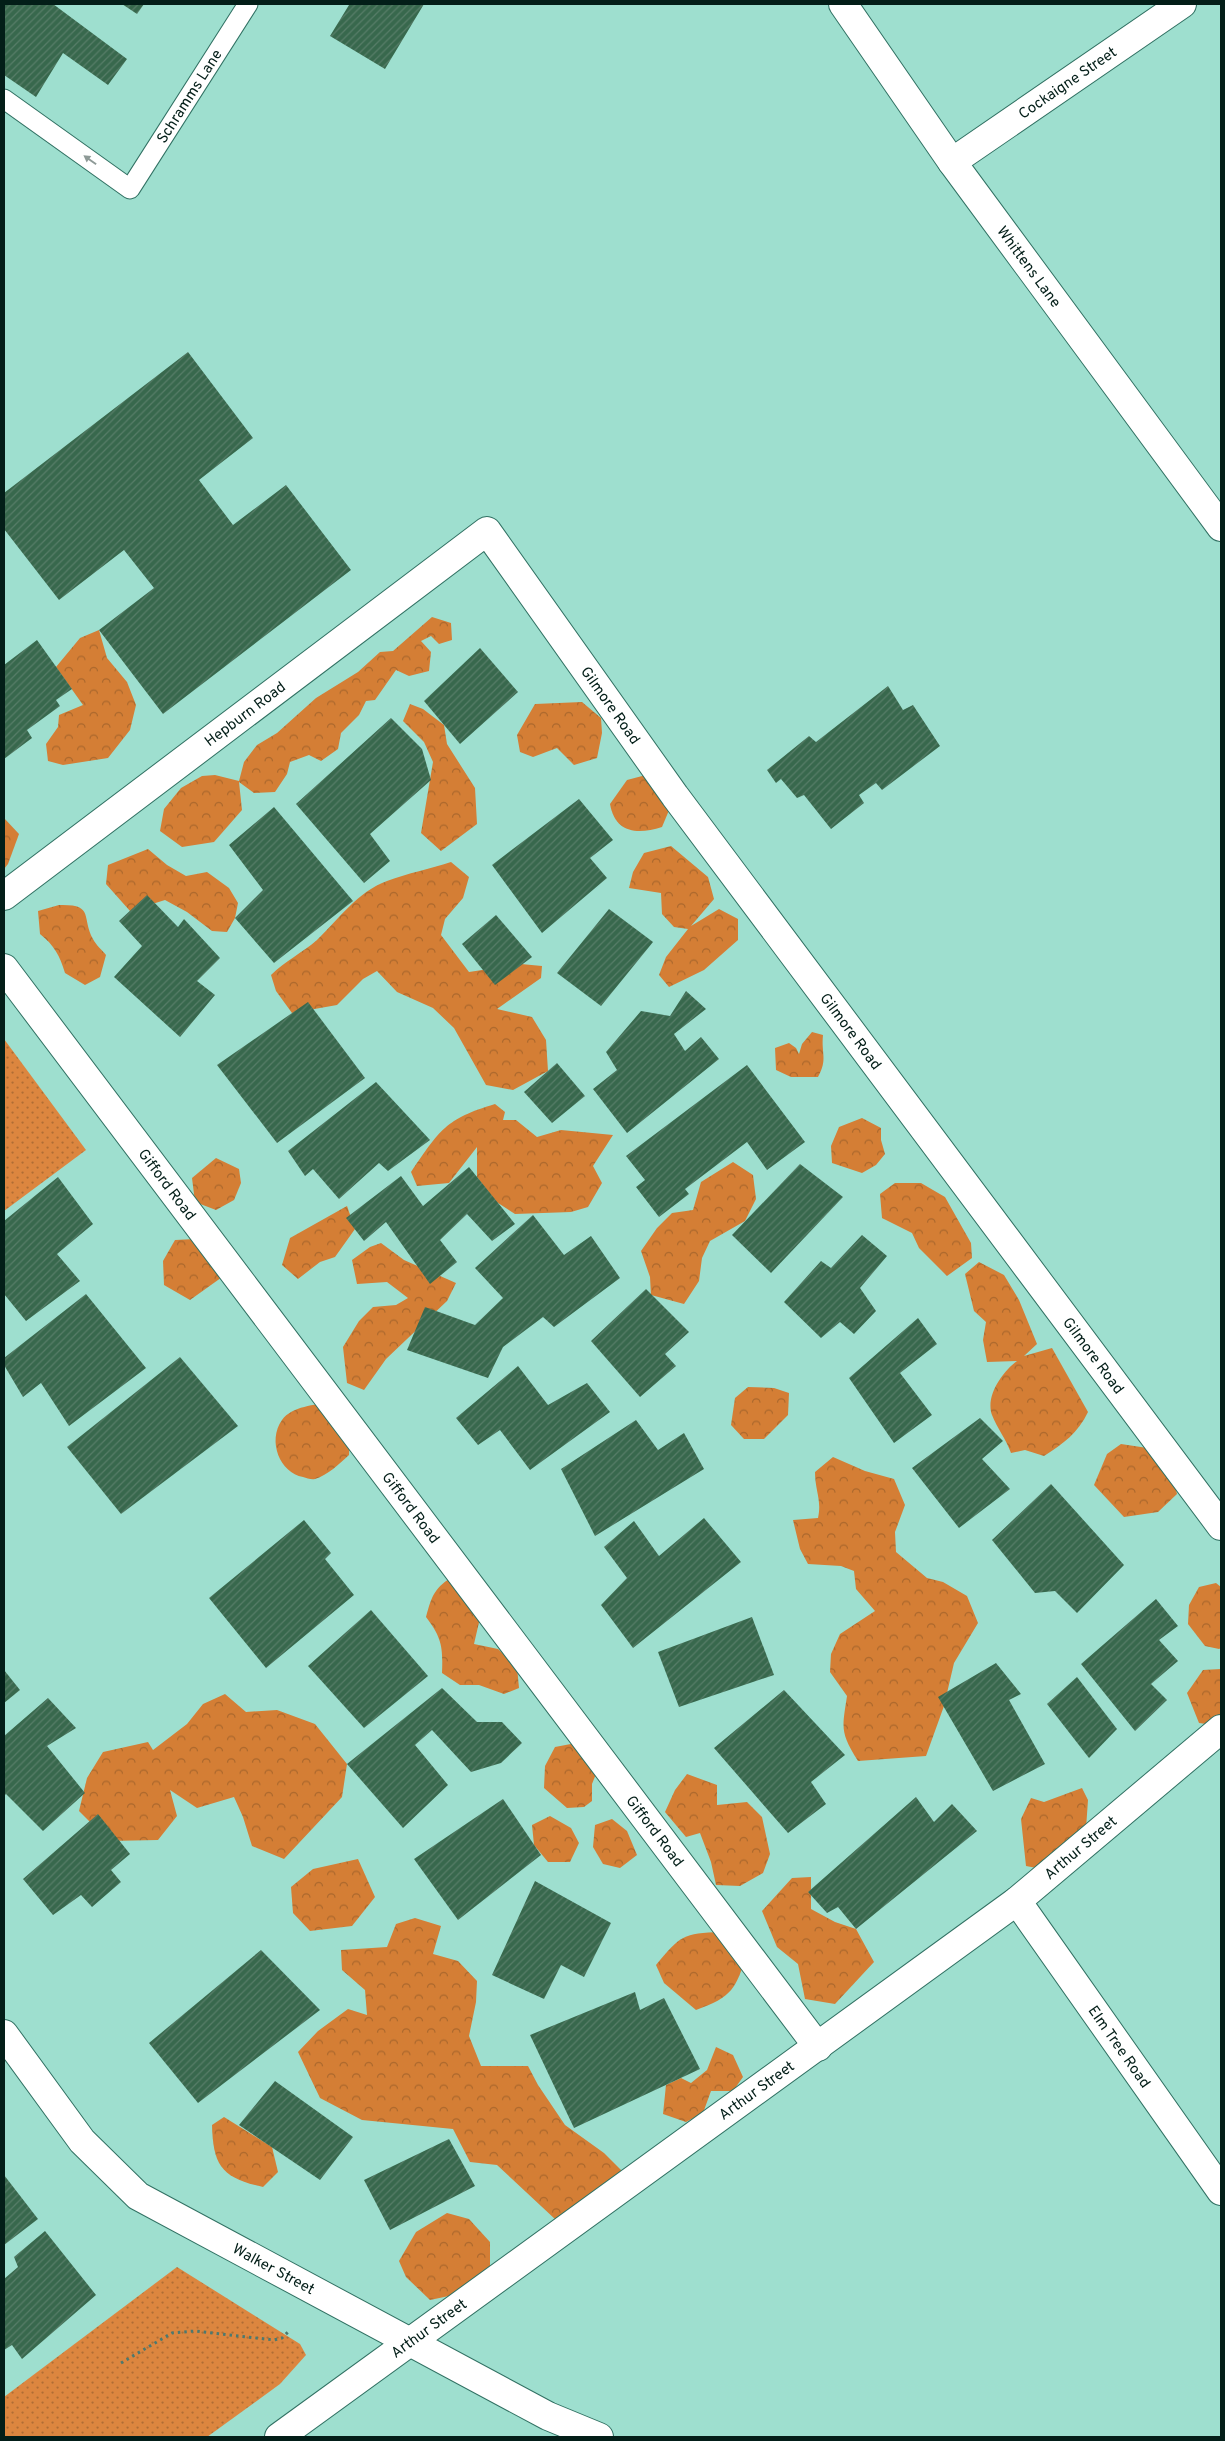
<svg xmlns="http://www.w3.org/2000/svg" width="1225" height="2441" font-family="Overpass,sans-serif">
	<defs>
		<pattern id="forest-crowns" width="20" height="18" patternUnits="userSpaceOnUse" patternTransform="scale(1.25)"><rect width="20" height="18" fill="#d47e35"/><path d="M2 6a3 3 0 1 1 6 0M12 15a3 3 0 1 1 6 0" fill="none" stroke="#aa672c"/></pattern>
		<pattern id="park-dots" width="8" height="8" patternUnits="userSpaceOnUse" patternTransform="scale(1.25)"><rect width="8" height="8" fill="#dc863f"/><path d="M2 2h.1M6 6h.1" fill="none" stroke="#b06d34" stroke-width="1.8" stroke-linecap="round"/></pattern>
		<pattern id="building-hatch" width="6" height="6" patternUnits="userSpaceOnUse" patternTransform="scale(1.25)"><rect width="6" height="6" fill="#38684d"/><path d="M-1 1l2-2M0 6l6-6M5 7l2-2" fill="none" stroke="#577d68"/></pattern>
	</defs>
	<rect width="100%" height="100%" fill="#9edfcf"/>
	<g fill="url(#forest-crowns)">
		<polygon points="432,617 451,623 452,640 439,644 431,636 421,641 431,652 429,671 409,676 396,670 375,700 366,701 359,715 341,733 338,749 321,761 309,755 290,762 287,774 275,792 254,793 239,782 242,810 214,842 182,847 160,831 164,809 181,788 202,776 215,775 239,781 244,762 257,745 277,733 316,698 358,672 380,652 393,651"/>
		<polygon points="99,630 107,658 127,682 136,705 130,730 108,758 63,765 48,761 46,744 58,727 59,715 83,705 56,667 80,638"/>
		<polygon points="582,702 601,718 602,733 597,758 574,765 557,748 533,757 520,752 517,735 535,704"/>
		<polygon points="410,704 423,709 444,725 447,744 475,788 477,824 441,851 421,833 433,762 424,742 403,721"/>
		<path d="M646,775L675,796L662,827C637,835 615,833 610,804L627,780Z"/>
		<polygon points="4,818 19,834 8,864 4,869"/>
		<polygon points="671,846 708,877 714,899 691,926 719,909 738,919 738,940 704,970 669,987 659,975 666,957 688,929 674,927 662,914 661,893 629,888 633,872 644,853"/>
		<polygon points="148,849 167,865 186,876 207,872 229,888 238,903 235,918 227,932 212,931 187,912 165,900 130,911 106,884 108,865"/>
		<path d="M451,862L469,877L463,898L445,919L441,935L469,972L521,964L542,966L541,978L497,1009L532,1017L546,1040L548,1071L513,1090L486,1085L454,1028L433,1008L397,992L377,971L363,979L337,1005L292,1013L276,991L271,975C285,961 302,953 317,940C340,918 357,892 387,881C408,873 430,869 451,862Z"/>
		<path d="M59,905C95,904 81,917 93,939C96,945 102,950 106,955L100,977L85,985L65,973C60,956 54,945 40,934L38,911Z"/>
		<path d="M812,1032L823,1035C821,1054 828,1059 818,1077H791L776,1070L775,1048L789,1043L796,1048L799,1054L802,1044Z"/>
		<path d="M495,1104L505,1112L503,1120H516L537,1137L561,1130L613,1135L593,1166L602,1183L588,1207L571,1212L515,1214L495,1201L477,1177V1147L449,1183L417,1186L411,1172C440,1130 445,1119 495,1104Z"/>
		<polygon points="862,1118 881,1128 881,1140 885,1154 876,1165 862,1173 832,1163 831,1146 839,1127"/>
		<polygon points="216,1158 239,1169 241,1183 234,1200 216,1210 195,1202 192,1178"/>
		<polygon points="733,1162 753,1175 756,1199 745,1221 710,1241 702,1258 699,1281 684,1304 651,1295 650,1277 641,1251 657,1228 672,1213 693,1210 701,1182"/>
		<polygon points="895,1183 921,1183 945,1197 971,1243 972,1258 947,1276 919,1248 912,1233 882,1218 880,1194"/>
		<polygon points="347,1206 355,1229 335,1257 320,1262 298,1279 282,1265 290,1238"/>
		<polygon points="195,1239 232,1270 190,1300 164,1285 163,1261 175,1240"/>
		<polygon points="381,1243 404,1260 456,1283 447,1301 386,1359 364,1390 347,1383 343,1347 359,1321 373,1307 396,1305 408,1298 387,1282 357,1284 352,1260 370,1247"/>
		<path d="M979,1262L1004,1275L1019,1300L1037,1344L1024,1356L1052,1348L1088,1412C1078,1433 1063,1444 1044,1456L1025,1450L1011,1453C1006,1439 997,1428 992,1415C985,1396 1003,1371 1017,1361L987,1362L983,1340L986,1322L974,1311L965,1274Z"/>
		<polygon points="748,1387 774,1388 789,1393 788,1415 764,1439 744,1439 731,1425 735,1398"/>
		<path d="M331,1402L350,1427L349,1455C339,1464 328,1475 315,1479C311,1480 307,1478 303,1477C280,1473 267,1441 282,1420C292,1406 315,1405 331,1402Z"/>
		<polygon points="1121,1444 1154,1449 1171,1470 1177,1494 1158,1512 1124,1517 1094,1485 1107,1454"/>
		<path d="M833,1457L865,1471L894,1479L905,1505L895,1532L896,1552L927,1578L943,1582L967,1596L978,1623L954,1663L944,1706L926,1756L858,1761C840,1732 842,1729 847,1696L830,1672L831,1654L840,1634L875,1611L856,1589L854,1571L841,1566L808,1564L800,1549L793,1520L818,1518C822,1500 815,1491 815,1472Z"/>
		<path d="M455,1575L480,1618L474,1644L498,1649L517,1667L519,1688L504,1694L479,1685H460L442,1673C443,1647 442,1638 426,1617C432,1595 434,1588 455,1575Z"/>
		<polygon points="1216,1583 1221,1587 1221,1648 1219,1649 1205,1646 1188,1624 1189,1605 1199,1587"/>
		<polygon points="1221,1669 1221,1726 1199,1723 1187,1693 1203,1670"/>
		<polygon points="225,1694 246,1712 277,1710 315,1724 347,1764 342,1797 284,1859 252,1846 243,1817 234,1797 197,1808 170,1790 177,1816 158,1840 109,1841 79,1811 87,1778 103,1752 148,1742 153,1750 187,1724 203,1704"/>
		<polygon points="576,1743 596,1774 592,1784 592,1801 584,1807 567,1808 544,1788 545,1766 555,1747"/>
		<polygon points="687,1774 717,1785 717,1805 747,1802 762,1817 770,1854 763,1873 740,1886 716,1885 711,1862 700,1833 686,1837 665,1812 675,1790"/>
		<polygon points="1082,1788 1088,1800 1085,1843 1052,1871 1026,1866 1021,1819 1031,1798 1044,1802"/>
		<polygon points="550,1816 571,1828 579,1843 570,1862 548,1862 534,1845 532,1825"/>
		<polygon points="612,1819 627,1831 637,1855 620,1868 603,1864 593,1847 595,1825"/>
		<polygon points="358,1859 375,1897 352,1926 310,1931 293,1913 291,1887 313,1869"/>
		<polygon points="811,1877 811,1909 835,1922 856,1929 874,1962 835,2004 805,1999 798,1964 777,1947 762,1911 792,1878"/>
		<polygon points="415,1918 441,1926 433,1954 458,1961 477,1981 476,2002 469,2036 481,2066 528,2066 538,2085 565,2125 604,2153 627,2176 556,2220 497,2165 470,2162 453,2129 362,2120 320,2098 298,2052 318,2031 348,2009 367,2015 365,1990 342,1970 341,1950 387,1947 396,1924"/>
		<path d="M721,1932L747,1953C736,1989 732,1997 696,2010L664,1983L656,1965C680,1936 683,1933 721,1932Z"/>
		<polygon points="716,2047 733,2055 743,2077 733,2091 711,2091 703,2113 686,2122 663,2114 666,2085 681,2078 691,2083 707,2070"/>
		<path d="M224,2117L272,2147L278,2172L263,2187C222,2178 213,2166 212,2125Z"/>
		<polygon points="447,2213 469,2219 490,2242 490,2272 463,2293 430,2300 406,2277 399,2261 416,2232"/>
	</g>
	<g fill="url(#park-dots)">
		<polygon points="4,1039 86,1150 4,1211"/>
		<polygon points="177,2267 300,2344 306,2355 280,2384 207,2437 4,2437 4,2397"/>
	</g>
	<g fill="url(#building-hatch)">
		<polygon points="4,4 53,4 127,59 108,85 63,53 36,97 4,75"/>
		<polygon points="122,4 144,4 137,14"/>
		<polygon points="346,4 424,4 385,69 330,36 349,5"/>
		<polygon points="188,352 253,438 199,480 233,525 286,485 351,570 163,714 99,630 154,588 124,550 59,600 4,529 4,493"/>
		<polygon points="37,640 72,689 56,700 60,706 27,730 32,738 4,759 4,665"/>
		<polygon points="480,648 518,692 460,744 424,701"/>
		<polygon points="888,686 903,710 913,705 940,746 882,790 876,783 859,795 864,803 831,829 804,795 797,798 781,779 776,783 767,770 809,736 816,742"/>
		<polygon points="391,718 422,749 431,780 370,834 390,861 364,883 296,804"/>
		<polygon points="579,799 613,840 590,858 607,878 542,933 492,865"/>
		<polygon points="274,807 353,901 274,963 235,918 263,890 229,845"/>
		<polygon points="147,895 178,927 184,919 220,958 197,981 215,995 180,1037 114,977 142,946 119,921"/>
		<polygon points="609,909 653,942 601,1006 557,973"/>
		<polygon points="496,915 532,957 495,985 462,944"/>
		<polygon points="686,991 706,1009 674,1034 685,1051 701,1037 719,1059 627,1133 593,1089 617,1070 606,1052 641,1011 670,1016"/>
		<polygon points="308,1002 365,1078 277,1143 217,1065"/>
		<polygon points="557,1063 585,1096 552,1123 524,1092"/>
		<polygon points="747,1065 805,1142 767,1170 747,1142 685,1189 689,1194 659,1217 636,1187 645,1180 626,1156"/>
		<polygon points="376,1082 430,1140 388,1171 379,1163 339,1199 313,1169 305,1176 288,1151"/>
		<polygon points="800,1164 843,1197 771,1273 732,1235"/>
		<polygon points="469,1167 515,1224 492,1241 467,1214 440,1240 457,1262 430,1284 386,1222 364,1241 346,1218 401,1176 423,1206"/>
		<polygon points="58,1177 93,1224 57,1254 80,1281 26,1321 4,1294 4,1221"/>
		<polygon points="533,1215 564,1255 591,1236 620,1278 554,1327 543,1317 503,1347 488,1378 407,1350 425,1307 475,1325 503,1298 475,1268"/>
		<polygon points="862,1235 887,1256 860,1288 876,1311 854,1334 840,1322 821,1338 784,1302 821,1261 831,1268"/>
		<polygon points="646,1289 689,1332 665,1354 676,1366 640,1397 591,1341"/>
		<polygon points="86,1294 146,1368 69,1426 41,1383 23,1397 4,1365 4,1358"/>
		<polygon points="918,1318 937,1344 900,1373 932,1415 894,1443 849,1378"/>
		<polygon points="180,1357 238,1426 121,1514 67,1447"/>
		<polygon points="518,1366 548,1405 587,1383 610,1412 530,1470 500,1430 478,1445 456,1418"/>
		<polygon points="980,1418 1003,1441 982,1459 1010,1489 959,1528 912,1468"/>
		<polygon points="636,1420 658,1450 684,1433 704,1469 595,1536 561,1469"/>
		<polygon points="1051,1484 1124,1565 1077,1613 1055,1591 1035,1593 992,1540"/>
		<polygon points="704,1518 741,1562 633,1648 601,1605 627,1578 604,1547 634,1521 659,1556"/>
		<polygon points="304,1520 331,1553 325,1559 354,1595 266,1668 209,1598"/>
		<polygon points="1156,1599 1178,1626 1159,1640 1178,1661 1151,1684 1167,1700 1135,1731 1081,1664"/>
		<polygon points="371,1610 428,1676 364,1728 308,1666"/>
		<polygon points="752,1617 774,1675 679,1707 658,1652"/>
		<polygon points="996,1663 1021,1694 1009,1700 1045,1764 993,1791 938,1697"/>
		<polygon points="4,1670 20,1690 4,1703"/>
		<polygon points="1077,1677 1117,1729 1089,1758 1047,1704"/>
		<polygon points="442,1688 477,1722 502,1722 522,1743 501,1763 471,1772 432,1730 415,1745 448,1785 403,1828 347,1764"/>
		<polygon points="784,1690 845,1755 811,1782 826,1804 788,1833 714,1748"/>
		<polygon points="48,1698 76,1728 47,1746 85,1793 43,1831 6,1794 4,1796 4,1736"/>
		<polygon points="916,1797 934,1822 952,1804 977,1831 856,1929 838,1907 827,1913 808,1892"/>
		<polygon points="503,1799 541,1855 458,1920 414,1859"/>
		<polygon points="98,1814 130,1854 111,1870 121,1882 92,1907 81,1895 53,1915 23,1879"/>
		<polygon points="535,1881 611,1923 584,1977 561,1965 544,1999 492,1975"/>
		<polygon points="261,1950 320,2010 198,2103 149,2043"/>
		<polygon points="635,1992 640,2010 664,1998 700,2069 574,2128 530,2035"/>
		<polygon points="275,2081 353,2137 320,2180 239,2125"/>
		<polygon points="449,2139 475,2186 390,2230 364,2180"/>
		<polygon points="4,2175 38,2219 4,2245"/>
		<polygon points="45,2231 96,2295 22,2359 12,2345 4,2350 4,2279 18,2267 14,2257"/>
	</g>
	<g fill="none" stroke-linecap="round" stroke-linejoin="round">
		<g stroke="#317163" stroke-width="21">
			<g id="service">
				<path id="s1" d="M4,99L130,189L248,4"/>
			</g>
		</g>
		<g stroke="#317163" stroke-width="30">
			<g id="minor">
				<path id="s2" d="M843,4L952,162L1221,527"/>
				<path id="s3" d="M952,162L1182,4"/>
				<path id="s4" d="M4,896L487,531L675,796L1221,1526"/>
				<path id="s5" d="M4,968L818,2047"/>
				<path id="s6" d="M1017,1901L1221,2191"/>
				<path id="s7" d="M4,2034L82,2141L138,2196L548,2416L599,2437"/>
				<path id="s8" d="M279,2437L1017,1901L1221,1729"/>
			</g>
		</g>
		<polyline stroke="#4c796f" stroke-width="3" stroke-dasharray="2.5 4" stroke-linecap="butt" points="121,2363 172,2333 195,2331 274,2340 282,2338 289,2331"/>
		<use href="#service" stroke="#fff" stroke-width="19"/>
		<use href="#minor" stroke="#fff" stroke-width="28"/>
	</g>
	<defs><path id="oneway-solid" d="M-6-.8H1V-3.2L6.5 0L1 3.2V.8H-6Z" transform="scale(1.25)"/></defs>
	<use fill="#8e9a97" href="#oneway-solid" transform="translate(90 160) rotate(-145)"/>
	<g text-anchor="middle" stroke-width="5" stroke-linejoin="round" paint-order="stroke">
		<g font-size="15" fill="#031e18" stroke="#abecdc">
			<text dy="5" stroke="none"><textPath href="#s3" startOffset="140">Cockaigne Street</textPath></text>
			<text dy="5" stroke="none"><textPath href="#s1" startOffset="265">Schramms Lane</textPath></text>
			<text dy="5" stroke="none"><textPath href="#s2" startOffset="322">Whittens Lane</textPath></text>
			<text dy="5" stroke="none"><textPath href="#s4" startOffset="819">Gilmore Road</textPath></text>
			<text dy="5" stroke="none"><textPath href="#s4" startOffset="302">Hepburn Road</textPath></text>
			<text dy="5" stroke="none"><textPath href="#s4" startOffset="1224">Gilmore Road</textPath></text>
			<text dy="5" stroke="none"><textPath href="#s5" startOffset="271">Gifford Road</textPath></text>
			<text dy="5" stroke="none"><textPath href="#s4" startOffset="1629">Gilmore Road</textPath></text>
			<text dy="5" stroke="none"><textPath href="#s5" startOffset="676">Gifford Road</textPath></text>
			<text dy="5" stroke="none"><textPath href="#s5" startOffset="1081">Gifford Road</textPath></text>
			<text dy="5" stroke="none"><textPath href="#s8" startOffset="995">Arthur Street</textPath></text>
			<text dy="5" stroke="none"><textPath href="#s6" startOffset="178">Elm Tree Road</textPath></text>
			<text dy="5" stroke="none"><textPath href="#s8" startOffset="590">Arthur Street</textPath></text>
			<text dy="5" stroke="none"><textPath href="#s7" startOffset="365">Walker Street</textPath></text>
			<text dy="5" stroke="none"><textPath href="#s8" startOffset="185">Arthur Street</textPath></text>
		</g>
	</g>
	<rect width="1225" height="2441" fill="none" stroke="#031e18" stroke-width="10"/>
</svg>
